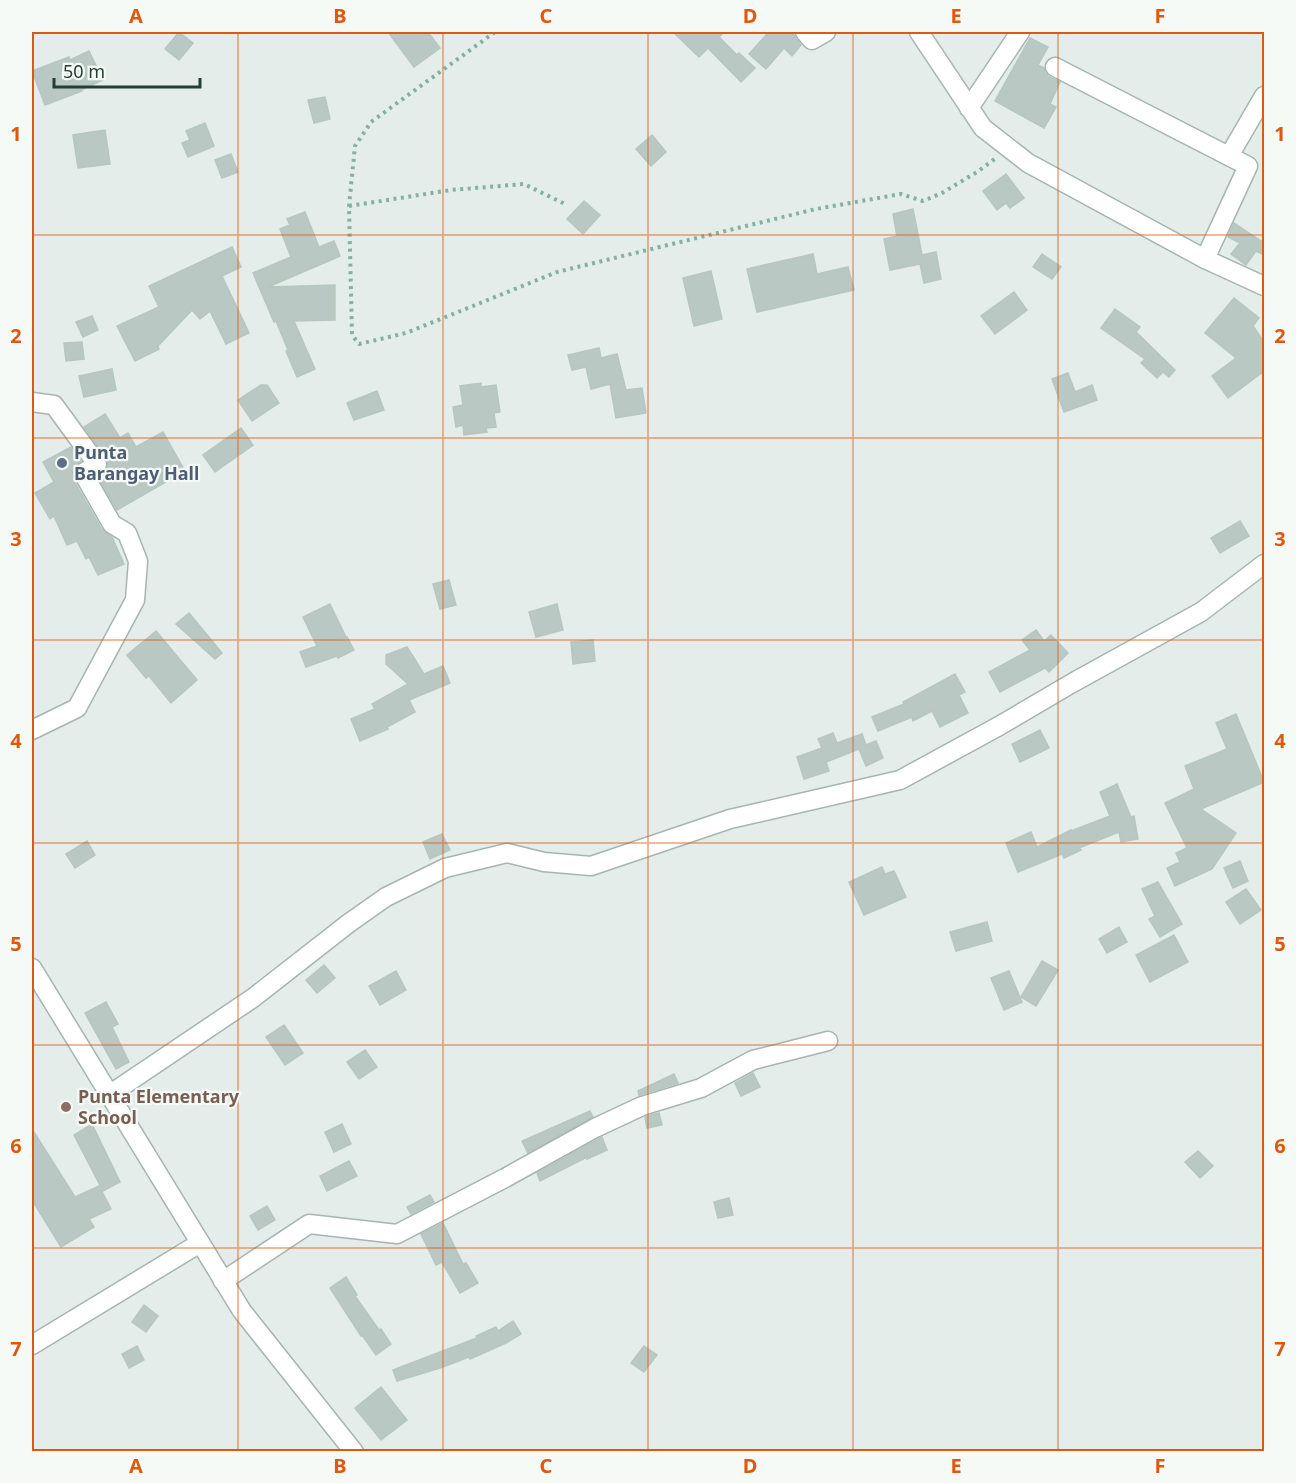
<svg xmlns="http://www.w3.org/2000/svg" width="1296" height="1483" font-family="'Noto Sans',sans-serif">
	<rect width="100%" height="100%" fill="#e4ede9"/>
	<g fill="#b9c8c2" stroke="#b6c7bf" stroke-width="1.5">
		<polygon points="179,32 193,43 179,60 165,49"/>
		<polygon points="388,32 428,32 440,48 414,67"/>
		<polygon points="673,32 724,32 719,37 737,55 739,53 755,68 741,82 708,48 699,57"/>
		<polygon points="765,32 794,32 796,39 801,45 792,56 784,48 766,69 749,54 767,34"/>
		<polygon points="1030,38 1048,47 1038,65 1044,68 1045,73 1049,77 1060,82 1050,104 1056,107 1044,128 995,101"/>
		<polygon points="89,51 103,80 81,90 82,91 45,105 32,71 69,57 70,60"/>
		<polygon points="325,97 330,119 314,123 308,100"/>
		<polygon points="205,123 214,146 188,157 182,143 190,140 186,131"/>
		<polygon points="105,130 110,164 78,168 73,135"/>
		<polygon points="652,135 666,152 651,166 636,149"/>
		<polygon points="231,154 238,172 222,178 215,160"/>
		<polygon points="1006,174 1024,198 1010,208 1006,203 997,210 983,191"/>
		<polygon points="584,201 600,215 583,234 567,219"/>
		<polygon points="913,209 922,255 936,252 941,279 924,283 920,264 890,270 884,239 897,236 893,214"/>
		<polygon points="305,212 319,247 334,241 340,256 268,287 335,285 335,320 294,321 315,369 297,377 286,351 288,350 276,321 274,322 253,273 291,257 280,229 290,225 287,219"/>
		<polygon points="1234,223 1264,243 1264,255 1256,251 1246,265 1231,254 1240,243 1228,237"/>
		<polygon points="232,247 241,267 222,276 249,333 226,344 210,311 200,319 192,310 158,346 159,349 135,361 117,326 159,307 149,286"/>
		<polygon points="813,254 817,274 848,267 854,290 757,312 747,269"/>
		<polygon points="1042,254 1061,267 1052,279 1033,267"/>
		<polygon points="711,271 722,319 694,326 683,278"/>
		<polygon points="1014,292 1027,310 995,334 981,316"/>
		<polygon points="1234,298 1259,318 1253,326 1264,342 1264,371 1228,398 1212,376 1236,358 1205,333"/>
		<polygon points="1115,309 1140,327 1136,332 1175,370 1169,377 1163,372 1157,378 1141,363 1145,359 1101,328"/>
		<polygon points="92,316 98,330 83,337 76,322"/>
		<polygon points="82,342 84,359 66,361 64,343"/>
		<polygon points="599,348 601,358 617,354 626,390 642,388 646,413 616,418 610,384 591,389 586,367 572,370 568,355"/>
		<polygon points="112,369 116,390 84,397 79,376"/>
		<polygon points="1068,373 1075,392 1092,385 1097,400 1064,412 1052,379"/>
		<polygon points="481,383 481,387 496,385 500,412 494,413 496,427 486,428 487,432 464,435 463,425 456,427 453,407 463,405 460,386"/>
		<polygon points="261,385 267,385 279,403 252,421 238,400"/>
		<polygon points="377,391 384,410 354,420 347,403"/>
		<polygon points="105,414 120,438 128,433 136,447 163,432 185,471 117,510 98,477 107,468 108,464 106,458 84,427"/>
		<polygon points="241,428 253,445 215,472 203,455"/>
		<polygon points="71,447 81,461 73,468 72,474 73,479 102,530 112,537 124,564 98,575 89,557 86,559 77,541 67,545 54,516 50,519 35,493 54,482 43,462"/>
		<polygon points="1240,521 1249,536 1220,553 1211,538"/>
		<polygon points="449,580 456,605 440,609 433,584"/>
		<polygon points="330,604 346,637 347,637 354,650 338,658 337,656 306,667 300,652 317,646 303,617"/>
		<polygon points="557,604 563,630 536,637 529,612"/>
		<polygon points="189,613 222,653 215,659 176,624"/>
		<polygon points="1036,630 1044,641 1051,635 1068,653 1049,672 1045,668 1000,692 989,672 1030,650 1022,640"/>
		<polygon points="156,631 197,680 171,703 149,676 146,678 127,655"/>
		<polygon points="593,640 595,661 573,664 571,642"/>
		<polygon points="407,647 424,674 443,666 450,683 409,700 415,712 387,727 388,729 360,741 351,719 375,709 372,704 408,684 386,664 386,655"/>
		<polygon points="955,674 965,692 959,695 968,713 940,727 932,711 913,721 912,717 878,731 872,717 904,704 903,702"/>
		<polygon points="1236,714 1264,782 1201,809 1236,833 1212,869 1175,886 1167,868 1180,862 1176,853 1187,848 1165,803 1194,789 1185,766 1227,749 1216,723"/>
		<polygon points="1040,730 1049,748 1020,762 1012,744"/>
		<polygon points="833,733 837,743 862,734 866,745 876,741 883,758 866,766 859,749 826,762 829,771 804,779 797,757 822,748 818,739"/>
		<polygon points="1117,784 1131,817 1134,816 1138,839 1121,842 1119,832 1079,848 1081,850 1064,858 1062,854 1018,872 1006,843 1031,832 1037,847 1071,830 1071,831 1110,816 1100,792"/>
		<polygon points="442,834 450,850 430,859 423,842"/>
		<polygon points="87,841 95,855 75,868 66,854"/>
		<polygon points="1240,861 1248,881 1233,888 1224,868"/>
		<polygon points="882,867 885,874 894,871 906,897 864,915 849,882"/>
		<polygon points="1158,882 1182,924 1160,937 1149,919 1155,916 1142,889"/>
		<polygon points="1246,889 1261,910 1240,924 1226,902"/>
		<polygon points="987,922 992,941 956,951 950,932"/>
		<polygon points="1119,927 1127,942 1107,953 1099,939"/>
		<polygon points="1174,935 1188,962 1150,982 1136,955"/>
		<polygon points="1042,961 1058,970 1036,1006 1021,997"/>
		<polygon points="324,965 335,978 317,993 306,980"/>
		<polygon points="396,971 406,990 380,1005 369,986"/>
		<polygon points="1009,971 1022,1002 1004,1010 991,978"/>
		<polygon points="106,1002 118,1024 112,1027 129,1062 116,1069 85,1013"/>
		<polygon points="284,1025 303,1053 285,1065 266,1037"/>
		<polygon points="365,1050 377,1067 359,1079 347,1062"/>
		<polygon points="753,1073 760,1087 741,1096 735,1083"/>
		<polygon points="674,1074 678,1083 639,1095 638,1091"/>
		<polygon points="590,1111 593,1117 528,1153 522,1141"/>
		<polygon points="659,1113 662,1125 647,1128 645,1117"/>
		<polygon points="92,1124 120,1182 103,1191 74,1135"/>
		<polygon points="342,1124 351,1144 334,1152 325,1132"/>
		<polygon points="32,1129 75,1197 99,1186 111,1209 89,1219 94,1227 61,1247 32,1200"/>
		<polygon points="602,1137 607,1150 587,1159 587,1157 540,1181 537,1173"/>
		<polygon points="1198,1151 1213,1166 1200,1178 1185,1162"/>
		<polygon points="349,1161 357,1176 327,1191 320,1176"/>
		<polygon points="430,1195 434,1202 411,1214 407,1207"/>
		<polygon points="729,1198 733,1215 718,1218 714,1202"/>
		<polygon points="267,1206 275,1220 258,1230 250,1216"/>
		<polygon points="443,1223 463,1264 466,1263 478,1283 460,1293 442,1262 436,1265 421,1234"/>
		<polygon points="346,1277 357,1295 355,1296 379,1330 381,1329 391,1344 376,1355 362,1335 361,1336 330,1288"/>
		<polygon points="144,1305 158,1316 146,1332 132,1322"/>
		<polygon points="513,1321 521,1334 506,1343 470,1359 469,1357 440,1368 397,1381 393,1370 477,1338 476,1336 496,1327 498,1331"/>
		<polygon points="137,1346 144,1360 129,1368 122,1354"/>
		<polygon points="644,1346 657,1355 644,1372 631,1363"/>
		<polygon points="381,1387 407,1420 381,1440 355,1408"/>
	</g>
	<g fill="none" stroke-linecap="round" stroke-linejoin="round">
		<g stroke="#a6b5b0" stroke-width="21">
			<g id="minor">
				<polyline points="805,32 812,40 826,32"/>
				<polyline points="919,32 983,128 1028,163 1205,259 1264,286"/>
				<polyline points="1055,67 1248,166 1205,259"/>
				<polyline points="969,108 1020,32"/>
				<polyline points="1229,156 1264,96"/>
				<polyline points="32,402 54,405 97,464 83,473 112,524 127,533 138,561 135,600 77,708 32,730"/>
				<polyline points="32,968 242,1311 354,1452"/>
				<polyline points="109,1095 253,998 349,923 386,897 445,868 507,853 544,862 591,866 730,819 900,780 999,726 1074,682 1201,612 1264,564"/>
				<polyline points="223,1281 309,1224 397,1234 505,1178 595,1128 642,1106 701,1088 753,1060 828,1041"/>
				<polyline points="32,1345 200,1243"/>
			</g>
		</g>
		<g stroke="#85b1a1" stroke-width="4" stroke-dasharray="3 4.5" stroke-linecap="butt">
			<polyline points="495,32 371,122 355,146 349,206 352,335 359,344 406,333 557,272 816,209 901,194 923,201 942,193 977,172 996,158"/>
			<polyline points="349,206 451,190 524,184 567,205"/>
		</g>
		<use href="#minor" stroke="#fff" stroke-width="18"/>
	</g>
	<path fill="none" stroke="#de580e" stroke-width="1.5" stroke-opacity="0.55" d="M238,32V1452M443,32V1452M648,32V1452M853,32V1452M1058,32V1452M32,235H1264M32,438H1264M32,640H1264M32,843H1264M32,1045H1264M32,1248H1264"/>
	<circle fill="#5c6f8a" stroke="#f5faf7" stroke-width="2" cx="62" cy="463" r="6"/>
	<circle fill="#8d6e63" stroke="#f5faf7" stroke-width="2" cx="66" cy="1107" r="6"/>
	<g text-anchor="middle" stroke-width="4.5" stroke-linejoin="round" paint-order="stroke">
		<g font-size="18" font-weight="bold" fill="#4e5e75" stroke="#f5faf7" text-anchor="start">
			<text x="74" y="459">Punta<tspan x="74" dy="21">Barangay Hall</tspan></text>
		</g>
		<g font-size="18" font-weight="bold" fill="#785e54" stroke="#f5faf7" text-anchor="start">
			<text x="78" y="1103">Punta Elementary<tspan x="78" dy="21">School</tspan></text>
		</g>
	</g>
	<rect width="1296" height="1483" fill="none" stroke="#f5faf7" stroke-width="66"/>
	<path d="M54 78v9h146v-9" fill="none" stroke="#233f36" stroke-width="3"/>
	<text x="63" y="78" font-size="18" fill="#233f36" stroke="#f5faf7" stroke-width="4.5" paint-order="stroke">50 m</text>
	<rect x="33" y="33" width="1230" height="1417" fill="none" stroke="#de580e" stroke-width="2"/>
	<g font-size="20" text-anchor="middle" font-weight="bold" fill="#de580e">
		<text x="136" y="23">A</text>
		<text x="340" y="23">B</text>
		<text x="546" y="23">C</text>
		<text x="750" y="23">D</text>
		<text x="956" y="23">E</text>
		<text x="1160" y="23">F</text>
		<text x="16" y="141">1</text>
		<text x="1280" y="141">1</text>
		<text x="16" y="343">2</text>
		<text x="1280" y="343">2</text>
		<text x="16" y="546">3</text>
		<text x="1280" y="546">3</text>
		<text x="16" y="748">4</text>
		<text x="1280" y="748">4</text>
		<text x="16" y="951">5</text>
		<text x="1280" y="951">5</text>
		<text x="16" y="1153">6</text>
		<text x="1280" y="1153">6</text>
		<text x="16" y="1356">7</text>
		<text x="1280" y="1356">7</text>
		<text x="136" y="1473">A</text>
		<text x="340" y="1473">B</text>
		<text x="546" y="1473">C</text>
		<text x="750" y="1473">D</text>
		<text x="956" y="1473">E</text>
		<text x="1160" y="1473">F</text>
	</g>
</svg>
